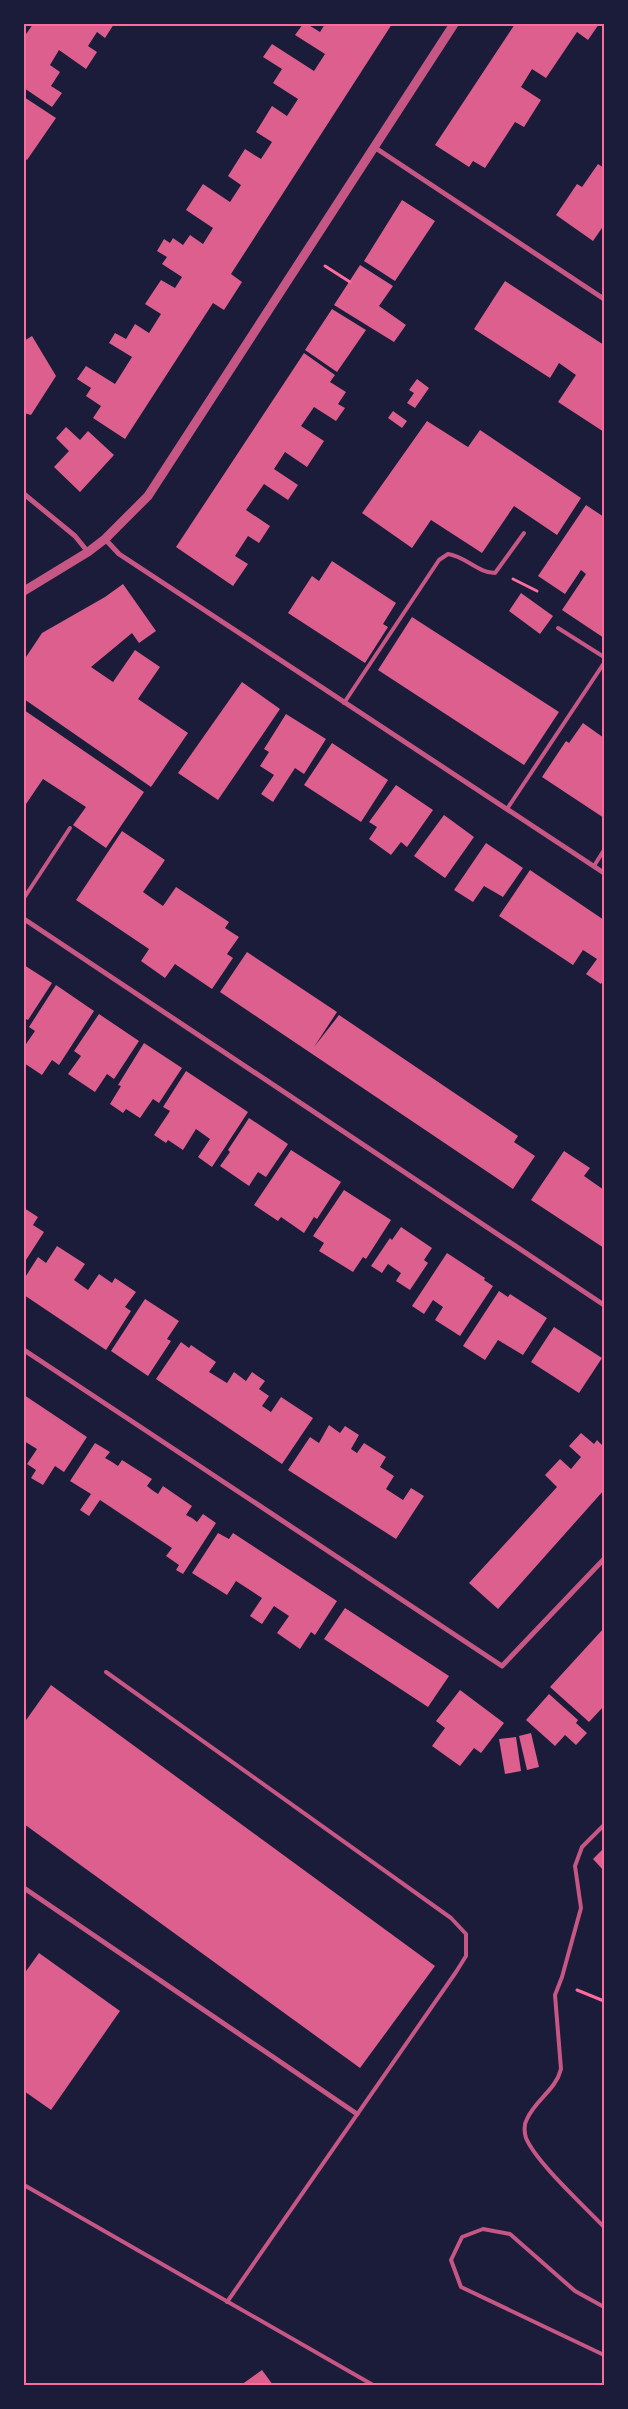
<svg xmlns="http://www.w3.org/2000/svg" width="628" height="2409" font-family="'Fira Sans',sans-serif">
	<rect width="100%" height="100%" fill="#1b1b3a"/>
	<g fill="#dd5f8e">
		<polygon points="33,24 114,24 105,38 97,32 88,46 97,52 86,69 59,50 50,65 60,72 51,86 62,93 52,107 24,88 24,37"/>
		<polygon points="303,24 307,24 320,32 325,24 392,24 231,274 242,282 224,310 213,303 125,439 93,418 101,406 86,396 91,388 77,379 86,366 115,384 132,357 109,343 115,333 126,339 135,324 149,333 161,314 145,304 161,280 175,288 182,277 162,264 167,257 157,251 164,239 170,243 173,238 183,245 190,235 203,244 213,228 186,210 203,184 230,202 241,185 228,176 245,149 261,159 272,142 256,132 272,106 287,116 298,99 273,83 282,69 263,57 272,44 314,71 325,54 295,35"/>
		<polygon points="515,24 599,24 588,40 577,32 546,78 532,69 521,87 541,100 524,127 515,122 485,168 473,161 469,167 435,145"/>
		<polygon points="24,97 56,118 27,160 24,158"/>
		<polygon points="598,164 604,168 604,225 593,241 556,215 577,184 582,187"/>
		<polygon points="402,200 435,221 395,281 364,261"/>
		<polygon points="360,265 393,286 379,306 406,325 394,342 334,305"/>
		<polygon points="505,281 604,345 604,432 558,402 576,375 559,363 550,378 474,329"/>
		<polygon points="332,309 366,330 337,372 305,350"/>
		<polygon points="32,336 56,376 31,415 24,413 24,341"/>
		<polygon points="304,353 335,375 330,382 346,392 338,404 345,408 336,421 314,407 301,426 324,441 307,467 285,452 274,469 298,485 288,500 264,484 246,510 270,526 259,543 248,536 235,556 248,564 233,586 176,547"/>
		<polygon points="417,379 429,388 415,408 407,403 414,393 409,390"/>
		<polygon points="393,411 407,421 402,428 388,418"/>
		<polygon points="427,421 468,447 480,430 581,498 557,535 514,506 482,553 431,520 412,548 362,513"/>
		<polygon points="66,427 80,440 88,431 114,455 80,492 54,467 69,451 56,438"/>
		<polygon points="586,505 604,517 604,638 562,610 586,574 581,570 565,594 538,576"/>
		<polygon points="332,561 396,603 383,624 388,627 365,663 288,613 312,576 319,581"/>
		<polygon points="123,584 156,631 139,643 132,633 91,667 113,682 135,650 160,667 138,699 188,733 151,787 24,699 24,660 42,633 105,597"/>
		<polygon points="521,593 553,616 540,634 509,611"/>
		<polygon points="412,617 559,712 524,765 378,670"/>
		<polygon points="242,682 280,709 218,800 178,773"/>
		<polygon points="24,710 144,792 106,848 73,825 86,807 43,779 24,807"/>
		<polygon points="286,714 326,739 304,774 295,768 273,802 261,794 274,775 260,766 269,752 264,749"/>
		<polygon points="583,723 604,738 604,818 542,777 566,741 569,743"/>
		<polygon points="332,743 388,780 361,822 304,785"/>
		<polygon points="396,785 433,810 407,847 401,842 391,855 369,839 377,827 369,822"/>
		<polygon points="444,815 474,837 445,878 414,856"/>
		<polygon points="122,831 165,860 143,892 163,906 176,887 229,922 225,928 239,937 227,954 233,958 212,989 175,964 165,978 141,961 149,949 76,900"/>
		<polygon points="486,843 523,868 503,897 484,886 473,902 454,890"/>
		<polygon points="530,870 604,920 604,980 601,984 586,974 597,959 583,950 573,965 499,916"/>
		<polygon points="247,952 337,1012 314,1047 339,1015 518,1136 514,1142 535,1156 513,1189 220,992"/>
		<polygon points="24,965 52,983 28,1020 24,1018"/>
		<polygon points="56,985 94,1011 59,1065 52,1060 42,1075 24,1063 24,1047 35,1031 29,1027"/>
		<polygon points="99,1014 139,1041 114,1079 107,1074 95,1092 68,1074 81,1056 74,1051"/>
		<polygon points="144,1043 182,1068 159,1103 153,1099 140,1118 126,1109 123,1113 110,1104 121,1086 118,1085"/>
		<polygon points="186,1071 248,1112 212,1167 198,1157 210,1139 196,1129 183,1150 168,1140 166,1143 154,1135 170,1111 163,1107"/>
		<polygon points="249,1118 288,1144 266,1177 258,1172 249,1186 220,1166 230,1152 228,1150"/>
		<polygon points="291,1150 341,1182 317,1219 314,1217 304,1233 281,1217 278,1221 254,1205"/>
		<polygon points="564,1151 590,1168 584,1176 604,1190 604,1248 531,1200"/>
		<polygon points="344,1190 391,1220 366,1259 363,1257 353,1272 319,1251 324,1243 313,1236"/>
		<polygon points="24,1208 38,1217 33,1225 44,1232 24,1263"/>
		<polygon points="401,1227 432,1248 424,1260 428,1263 410,1290 396,1281 401,1273 388,1264 382,1273 371,1266 390,1238 392,1240"/>
		<polygon points="57,1246 85,1264 74,1280 88,1290 99,1274 112,1283 115,1278 136,1292 125,1307 131,1311 106,1350 24,1295 24,1279 38,1257 46,1263"/>
		<polygon points="447,1253 485,1278 484,1280 493,1286 460,1336 435,1320 443,1307 433,1300 424,1314 412,1306"/>
		<polygon points="499,1291 508,1297 510,1294 547,1318 523,1355 498,1340 485,1360 463,1346"/>
		<polygon points="145,1299 179,1321 167,1339 171,1341 148,1376 111,1351"/>
		<polygon points="554,1327 602,1358 579,1393 531,1362"/>
		<polygon points="181,1342 189,1348 191,1345 216,1362 209,1372 227,1383 234,1372 246,1381 252,1372 265,1381 259,1389 269,1396 262,1406 271,1412 281,1397 313,1418 282,1464 156,1379"/>
		<polygon points="24,1395 87,1437 64,1472 55,1466 43,1485 31,1478 36,1470 27,1464 37,1449 24,1441"/>
		<polygon points="329,1425 340,1433 345,1426 359,1435 351,1449 357,1453 364,1443 386,1457 380,1467 394,1476 386,1489 403,1500 411,1488 424,1496 396,1539 288,1470 310,1437 319,1443"/>
		<polygon points="581,1433 594,1444 597,1440 604,1447 604,1490 498,1609 469,1583 557,1487 545,1475 560,1459 571,1469 581,1457 569,1446"/>
		<polygon points="95,1443 110,1452 105,1458 112,1462 118,1466 122,1460 152,1479 147,1486 152,1490 158,1494 163,1486 192,1506 186,1515 192,1518 197,1522 203,1514 216,1523 183,1574 176,1570 179,1565 166,1556 172,1548 100,1500 89,1516 80,1510 91,1494 70,1481"/>
		<polygon points="218,1533 229,1539 233,1533 337,1601 315,1635 311,1632 300,1649 277,1633 289,1616 274,1606 262,1624 250,1616 262,1598 236,1581 227,1595 192,1573"/>
		<polygon points="345,1608 449,1676 428,1707 324,1639"/>
		<polygon points="604,1628 604,1706 589,1722 550,1687"/>
		<polygon points="51,1685 435,1966 360,2068 24,1824 24,1723"/>
		<polygon points="460,1690 504,1723 481,1753 474,1748 460,1766 432,1746 445,1728 436,1721"/>
		<polygon points="549,1694 578,1720 576,1723 587,1733 576,1745 565,1735 555,1746 526,1720"/>
		<polygon points="531,1733 539,1767 527,1770 519,1736"/>
		<polygon points="516,1737 521,1771 505,1774 499,1739"/>
		<polygon points="604,1848 604,1871 593,1859"/>
		<polygon points="39,1953 120,2011 51,2110 24,2091 24,1974"/>
		<polygon points="262,2370 273,2385 241,2385"/>
	</g>
	<g fill="none" stroke-linecap="round" stroke-linejoin="round">
		<g stroke="#ff6b9d" stroke-width="3">
			<polyline points="325,266 350,282"/>
			<polyline points="513,579 537,591"/>
			<polyline points="577,1990 604,2001"/>
		</g>
		<g stroke="#c65784" stroke-width="4">
			<polyline points="558,628 604,657"/>
			<path d="M344,703L439,560L448,554C465,556 478,573 495,573L524,533"/>
			<polyline points="507,809 604,663"/>
			<polyline points="594,866 604,850"/>
			<polyline points="24,898 70,828"/>
			<polyline points="106,1672 451,1918 466,1934 466,1956 456,1972 227,2302"/>
			<path d="M604,1825L582,1847L575,1866L581,1908L562,1977L555,1995L561,2069C556,2090 535,2100 527,2119C524,2124 524,2132 526,2138C536,2162 584,2206 604,2227"/>
			<polyline points="24,2185 373,2385"/>
			<polyline points="604,2307 575,2291 510,2234 483,2229 462,2237 451,2260 461,2287 604,2355"/>
		</g>
		<g stroke="#c65784" stroke-width="5">
			<polyline points="374,147 604,299"/>
			<polyline points="24,494 75,536 88,552"/>
			<polyline points="105,539 119,554 604,873"/>
			<polyline points="24,919 604,1305"/>
			<polyline points="24,1350 502,1666 604,1559"/>
			<polyline points="24,1888 357,2114"/>
		</g>
		<polyline stroke="#c65784" stroke-width="9" points="24,591 88,552 105,539 148,496 454,24"/>
	</g>
	<rect width="628" height="2409" fill="none" stroke="#1b1b3a" stroke-width="50"/>
	<rect x="25" y="25" width="578" height="2359" fill="none" stroke="#ff6b9d" stroke-width="2"/>
</svg>
